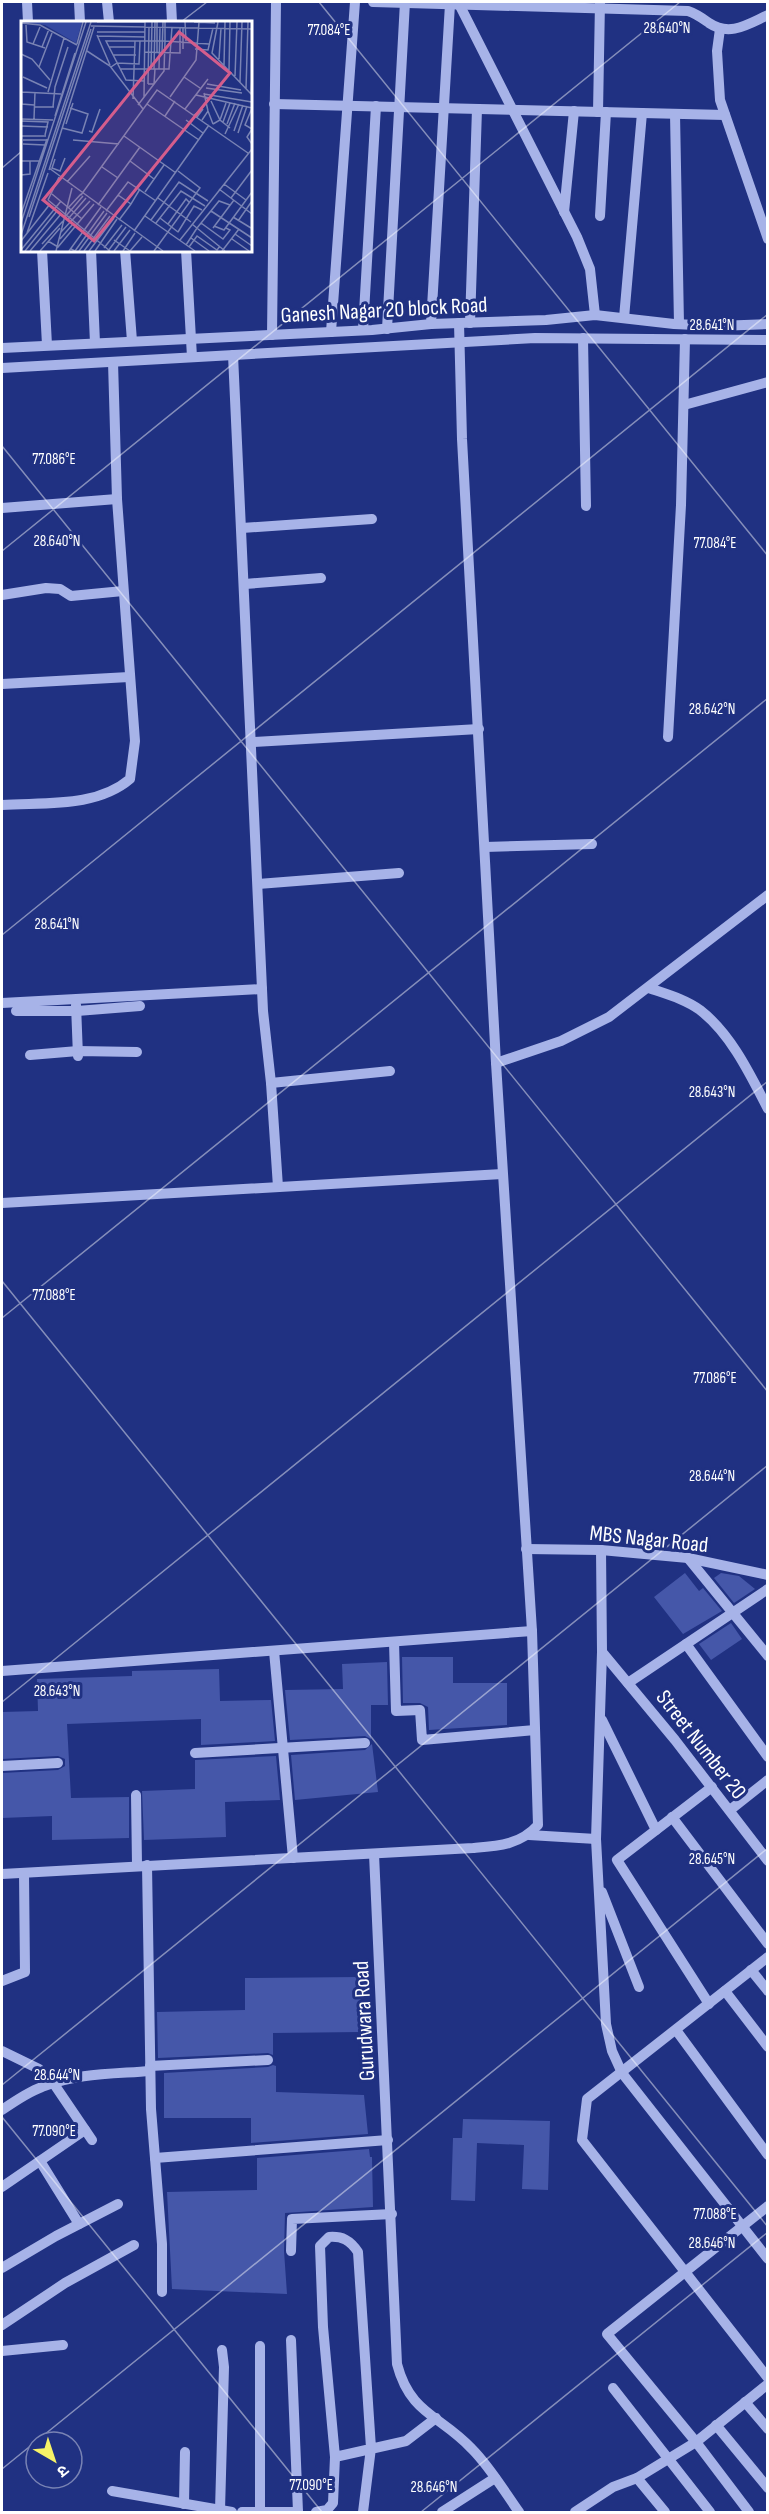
<svg xmlns="http://www.w3.org/2000/svg" width="769" height="2514" font-family="'Sofia Sans Condensed','Noto Sans Devanagari',sans-serif">
	<rect width="100%" height="100%" fill="#203182"/>
	<g fill="#4557a9">
		<polygon points="685,1573 699,1591 703,1588 722,1611 683,1634 654,1597"/>
		<polygon points="721,1573 739,1576 755,1589 734,1603 714,1578"/>
		<polygon points="731,1623 742,1639 711,1660 699,1644"/>
		<polygon points="402,1657 453,1657 453,1683 507,1683 507,1725 429,1730 428,1707 420,1703 403,1703"/>
		<polygon points="387,1662 388,1705 371,1705 371,1739 365,1736 290,1740 285,1690 343,1689 342,1664"/>
		<polygon points="219,1669 220,1701 271,1700 275,1741 201,1745 201,1719 67,1724 71,1798 129,1797 129,1838 52,1840 52,1816 2,1818 2,1773 58,1770 65,1766 65,1759 58,1756 2,1759 2,1712 38,1711 37,1679 132,1676 132,1671"/>
		<polygon points="372,1744 378,1792 295,1800 291,1755 365,1750"/>
		<polygon points="276,1756 280,1800 225,1802 226,1837 144,1840 142,1791 195,1789 195,1760"/>
		<polygon points="360,1977 361,2032 273,2033 273,2055 268,2053 158,2058 157,2012 245,2010 245,1978"/>
		<polygon points="273,2065 276,2066 276,2092 364,2095 368,2134 251,2143 251,2118 164,2118 164,2073 268,2067"/>
		<polygon points="463,2119 550,2121 548,2190 522,2189 524,2145 477,2143 475,2201 451,2200 453,2138 462,2138"/>
		<polygon points="369,2149 370,2157 372,2157 373,2207 285,2213 284,2251 287,2294 172,2289 167,2192 257,2190 257,2158"/>
	</g>
	<g fill="none" stroke-linecap="round" stroke-linejoin="round">
		<g stroke="#a7b3e8" stroke-width="10">
			<polyline points="27,2 28,22"/>
			<polyline points="79,2 80,22"/>
			<polyline points="107,2 109,22"/>
			<polyline points="171,2 172,22"/>
			<path d="M373,2L688,11C697,14 702,18 709,23C730,37 748,24 768,15"/>
			<polyline points="458,2 577,237 590,269 595,315"/>
			<polyline points="720,29 717,51 720,100 768,239"/>
			<polyline points="274,104 725,115"/>
			<polyline points="598,112 600,2"/>
			<polyline points="675,114 679,324"/>
			<polyline points="564,212 574,111"/>
			<polyline points="600,216 606,112"/>
			<polyline points="42,250 47,345"/>
			<polyline points="91,250 95,343"/>
			<polyline points="125,250 132,341"/>
			<polyline points="186,250 192,357"/>
			<polyline points="624,318 642,113"/>
			<polyline points="470,323 477,109"/>
			<polyline points="431,324 450,4"/>
			<polyline points="387,329 405,2"/>
			<polyline points="363,330 376,106"/>
			<polyline points="331,332 355,2"/>
			<polyline points="272,335 276,2"/>
			<polyline points="583,338 586,506"/>
			<polyline points="2,348 372,330 431,324 546,320 595,315 674,324 718,326 768,324"/>
			<polyline points="233,355 263,1011 271,1083 278,1187"/>
			<polyline points="2,368 535,338 768,340"/>
			<polyline points="684,405 768,382"/>
			<polyline points="2,508 117,499"/>
			<polyline points="242,528 372,519"/>
			<polyline points="245,584 321,578"/>
			<polyline points="2,595 46,588 60,589 71,596 123,591"/>
			<polyline points="2,684 129,677"/>
			<polyline points="668,737 681,505 685,339"/>
			<polyline points="252,742 479,729"/>
			<path d="M2,805C44,802 96,808 130,779L135,741L117,499L113,362"/>
			<polyline points="485,847 592,844"/>
			<polyline points="258,884 399,873"/>
			<path d="M649,988C666,994 685,999 700,1010C731,1034 750,1074 768,1109"/>
			<polyline points="2,1003 262,989"/>
			<polyline points="76,1005 78,1056"/>
			<polyline points="16,1011 77,1011 140,1006"/>
			<polyline points="30,1055 78,1051 137,1052"/>
			<polyline points="496,1063 561,1041 609,1017 768,895"/>
			<polyline points="271,1083 390,1071"/>
			<polyline points="2,1203 502,1174"/>
			<polyline points="526,1549 601,1550 688,1558 768,1575"/>
			<polyline points="601,1550 602,1652 596,1839 606,2024 612,2051 622,2073 768,2259"/>
			<polyline points="688,1558 768,1656"/>
			<polyline points="394,1642 396,1711 420,1710 422,1740 535,1730"/>
			<polyline points="686,1644 768,1757"/>
			<polyline points="274,1651 293,1858"/>
			<polyline points="602,1652 675,1740 768,1861"/>
			<polyline points="2,1671 532,1631"/>
			<polyline points="628,1683 768,1589"/>
			<polyline points="602,1720 656,1830"/>
			<polyline points="195,1753 365,1743"/>
			<polyline points="2,1766 58,1763"/>
			<polyline points="136,1795 137,1865"/>
			<polyline points="730,1810 768,1780"/>
			<polyline points="672,1817 768,1944"/>
			<polyline points="529,1835 596,1839"/>
			<path d="M374,1854L397,2364C410,2414 440,2415 472,2449C490,2467 504,2491 519,2512"/>
			<polyline points="147,1865 151,2109 162,2244 162,2292"/>
			<path d="M2,1874L473,1848C498,1846 520,1845 538,1825L532,1631L496,1063L462,439L459,323"/>
			<polyline points="602,1892 639,1987"/>
			<polyline points="768,1957 587,2099 582,2140 768,2378"/>
			<polyline points="751,1970 768,1991"/>
			<polyline points="2,1981 25,1972 24,1873"/>
			<polyline points="725,1991 768,2047"/>
			<polyline points="709,2004 617,1860 712,1787"/>
			<polyline points="676,2030 768,2155"/>
			<polyline points="2,2051 39,2069 54,2084 92,2140"/>
			<polyline points="150,2066 268,2060"/>
			<path d="M2,2110C15,2101 28,2092 42,2087C76,2073 115,2074 150,2071"/>
			<polyline points="155,2158 388,2140"/>
			<polyline points="40,2161 79,2224"/>
			<polyline points="2,2187 85,2130"/>
			<polyline points="291,2251 292,2219 392,2214"/>
			<polyline points="2,2268 56,2236 118,2204"/>
			<polyline points="2,2325 65,2283 134,2245"/>
			<polyline points="291,2340 298,2512"/>
			<polyline points="260,2346 260,2511"/>
			<polyline points="2,2351 63,2345"/>
			<polyline points="613,2388 710,2512"/>
			<polyline points="745,2402 768,2429"/>
			<polyline points="716,2425 768,2488"/>
			<polyline points="637,2478 665,2512"/>
			<polyline points="112,2491 232,2512"/>
			<polyline points="184,2504 185,2452"/>
			<polyline points="220,2510 224,2367 222,2350"/>
			<polyline points="242,2512 298,2512"/>
			<polyline points="316,2512 327,2510 333,2503 335,2457"/>
			<path d="M363,2512L371,2448L358,2252C350,2240 342,2236 329,2237L320,2246L323,2327L335,2457L406,2441L436,2418"/>
			<polyline points="442,2512 495,2478"/>
			<polyline points="575,2512 613,2487 637,2478 696,2442 768,2384"/>
			<polyline points="749,2512 696,2442 607,2334 768,2206"/>
		</g>
	</g>
	<path fill="none" stroke="#fff" stroke-width="1.5" stroke-opacity="0.45" d="M319,2L768,556M181,22L207,2M2,168L22,151M2,446L768,1392M2,551L680,2M2,935L768,314M2,1281L768,2227M2,1318L768,698M2,1702L768,1081M2,2085L768,1465M2,2117L322,2512M2,2469L768,1848M421,2512L768,2232"/>
	<g text-anchor="middle" stroke-width="6" stroke-linejoin="round" paint-order="stroke">
		<g font-size="22" fill="#fff" stroke="#203182">
			<text transform="translate(384 309) rotate(-3)" y="8">Ganesh Nagar 20 block Road</text>
			<text transform="translate(649 1538) rotate(6)" y="8">MBS Nagar Road</text>
			<text transform="translate(702 1744) rotate(52)" y="8">Street Number 20</text>
			<text transform="translate(363 2021) rotate(-93)" y="8">Gurudwara Road</text>
		</g>
	</g>
	<g transform="translate(21 21)">
		<rect width="231" height="231" fill="#203182"/>
		<path d="M0,1H61L55,22L24,4Z" fill="#3448a0"/>
		<path fill="none" stroke="#7983b4" stroke-width="1.5" d="M76,1H124M164,1L165,20M173,1L194,2M197,1L191,32L231,74M0,2L19,4L56,24M5,4L6,21L24,27M70,5L231,8M76,11H124M76,14L89,44M76,15L124,16M12,23L19,6M56,23L62,1M21,26L28,8M88,26H113M162,28V6M174,28L187,29L192,7M66,30L89,45L122,88M124,31L159,32V6M136,31V1M141,31L142,1M0,33L11,38L29,59M92,34H115M198,38L200,7M203,44L204,1M18,46L31,12M90,46L96,42L118,43L119,20M100,48H148L151,6M130,48L131,1M133,48L134,1M138,48L139,6M208,49L209,1M0,55L1,83L13,84M214,55L216,1M2,56L26,67M163,56L179,67M123,60L105,59L85,20H144V1M219,61L221,1M127,63L128,6M127,63H133L134,48M186,63L220,69M185,67L221,72M225,68L227,1M1,71L40,73M27,71L43,17M183,72L187,90M183,73L231,81M230,73L231,55M175,74L231,87M123,76L124,1M149,76L175,39L178,1M112,78L114,20M190,80L199,99L209,107M126,83L178,119M117,84L143,50L144,20L188,23M13,86H33M32,86L34,66L47,26M231,87L224,104L231,108M164,88L187,58M173,94L182,88L176,96M34,95L54,32M144,95L154,80M0,98L32,99M13,98L14,71M165,99L182,112M181,99L187,90L192,103M0,100L27,101L24,114M202,101L209,82M45,103L52,82M192,103L199,99L205,82M206,103L214,82M0,105L27,106M41,107L61,112L67,93L49,87M231,108L226,116L231,123M68,110L71,111L79,88M213,110L222,84M217,112L226,85M204,113L218,83M0,115H25M103,115L155,152M2,119H26M52,119L98,123M2,123L24,124M34,138L31,147L39,150L44,137M0,140H19M109,140L133,158M81,146L97,157M28,147L142,230M28,149L73,6M0,154L9,153V140M46,161L69,135M203,163L225,179M198,168L231,193M124,171L143,144M31,173L61,198M60,174L136,69L227,132M97,174L110,183L119,168M137,177L170,201M210,177L231,149M27,179L89,230M27,179L38,156M77,184L119,126M47,187L60,173M85,190L107,161L135,180M190,190L231,217M0,193L26,118M124,195L174,230M8,196L70,8M44,196L62,175M212,196L230,207M139,197L157,211M47,198L65,177M98,199L110,183M130,199L158,161L187,180M217,200L231,180M0,202L65,1M135,202L160,170L184,185M180,202L202,218L209,209L205,207M147,203L165,178L168,181M171,203L204,230M193,205L203,209L231,171M176,207L198,180L209,184M192,207L213,179M113,210L188,104M40,211L69,180M157,211L173,185L181,189M6,212L27,152M214,213L231,225M0,214L70,1M170,217L188,230M39,218L52,203M211,218L228,230M93,219L109,230M159,219L231,128M0,220L29,183M27,220L37,226L73,183M21,223L42,200M165,224L176,207M168,226L176,215L196,229L199,225M83,227L101,204M50,228L54,230L83,190M0,229L40,180M4,230L36,190M9,230L40,193M19,230L39,207M35,230L51,167M48,230L80,186M58,230L86,192M63,230L89,195M68,230L93,197M74,230L96,198M87,230L105,206M93,230L109,209M102,230L114,212M109,230L121,216M133,230L179,167L157,150M201,230L218,208"/>
		<path fill="#d45d8c" fill-opacity="0.15" stroke="#d45d8c" stroke-width="3" d="M158,11L209,52L73,220L22,179Z"/>
		<rect width="231" height="231" fill="none" stroke="#fff" stroke-width="3"/>
	</g>
	<g font-size="15" text-anchor="middle" fill="#fff" stroke="#203182" stroke-width="6" stroke-linejoin="round" paint-order="stroke">
		<text x="667" y="33">28.640°N</text>
		<text x="329" y="35">77.084°E</text>
		<text x="712" y="330">28.641°N</text>
		<text x="54" y="464">77.086°E</text>
		<text x="57" y="546">28.640°N</text>
		<text x="715" y="548">77.084°E</text>
		<text x="712" y="714">28.642°N</text>
		<text x="57" y="929">28.641°N</text>
		<text x="712" y="1097">28.643°N</text>
		<text x="54" y="1300">77.088°E</text>
		<text x="715" y="1383">77.086°E</text>
		<text x="712" y="1481">28.644°N</text>
		<text x="57" y="1696">28.643°N</text>
		<text x="712" y="1864">28.645°N</text>
		<text x="57" y="2080">28.644°N</text>
		<text x="54" y="2136">77.090°E</text>
		<text x="715" y="2219">77.088°E</text>
		<text x="712" y="2248">28.646°N</text>
		<text x="311" y="2490">77.090°E</text>
		<text x="434" y="2492">28.646°N</text>
	</g>
	<rect width="769" height="2514" fill="none" stroke="#ffffff" stroke-width="6"/>
	<g transform="translate(54 2460) rotate(141)"><circle r="28" fill="#203182" stroke="#7983b4" stroke-width="1.5"/>
	<path d="M0-4.5L10 22L0 15L-10 22Z" fill="#f6f267"/>
	<text y="-9" font-size="16" font-weight="bold" text-anchor="middle" fill="#ffffff">उ</text>
	</g>
</svg>
